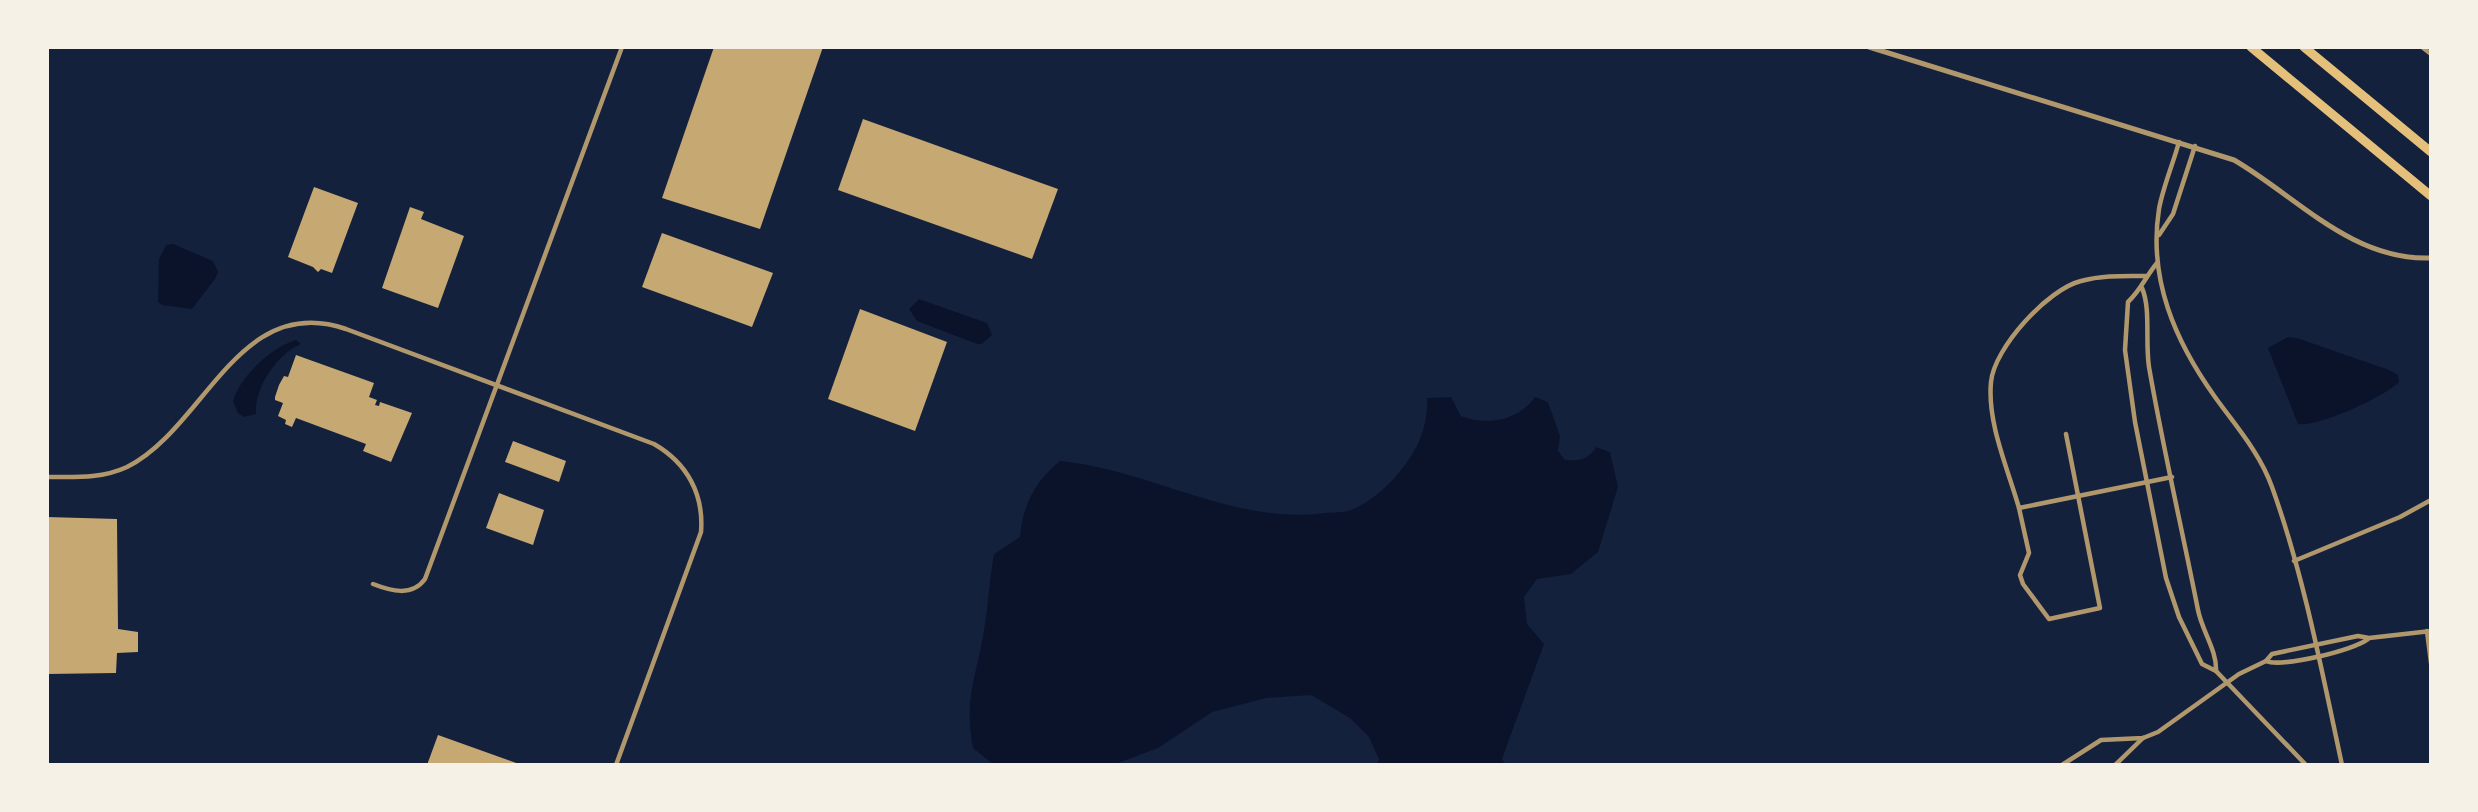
<svg xmlns="http://www.w3.org/2000/svg" width="2478" height="812" font-family="'Archivo Narrow',sans-serif">
	<rect width="100%" height="100%" fill="#14213d"/>
	<g fill="#0b132b">
		<polygon points="173,244 213,261 218,272 215,279 192,309 162,305 158,302 159,259 166,245"/>
		<polygon points="919,299 987,323 992,335 982,344 977,344 917,321 909,309"/>
		<path d="M2288,337L2297,338L2389,370L2398,375L2399,382C2384,397 2319,427 2298,424L2268,348Z"/>
		<path d="M296,340L301,344C277,354 254,388 256,414L244,417L238,413L233,401C240,377 271,347 296,340Z"/>
		<path d="M1451,397L1461,416C1487,426 1518,421 1535,397L1548,402L1560,436L1558,451L1565,460C1579,461 1588,460 1596,447L1610,452L1618,487L1598,552L1571,574L1537,579L1524,597L1527,624L1544,644L1502,759L1506,765H1377L1379,759L1369,737L1350,718L1311,695L1266,698L1212,712L1158,748L1113,765H994L973,748C964,700 975,681 983,636C988,609 989,581 994,554L1020,537C1022,506 1036,480 1060,461C1149,469 1233,525 1324,513C1332,512 1343,513 1351,510C1367,504 1386,488 1397,475C1417,452 1428,429 1427,398Z"/>
	</g>
	<g fill="#c6a872">
		<polygon points="714,47 823,47 760,229 662,198"/>
		<polygon points="863,119 1058,189 1032,259 838,190"/>
		<polygon points="314,187 358,203 332,273 321,269 318,272 313,267 288,257"/>
		<polygon points="410,207 424,212 421,219 464,236 438,308 382,288"/>
		<polygon points="662,233 773,273 752,327 642,287"/>
		<polygon points="860,309 947,342 915,431 828,399"/>
		<polygon points="296,355 374,383 369,397 377,400 375,405 379,406 380,402 412,413 391,462 363,451 366,444 296,418 292,427 285,424 286,420 278,416 283,403 275,400 275,397 279,385 284,376 288,377"/>
		<polygon points="513,441 566,461 559,482 505,462"/>
		<polygon points="499,493 544,510 533,545 486,528"/>
		<polygon points="47,517 117,519 118,629 138,632 138,652 117,653 116,673 47,674"/>
		<polygon points="438,735 519,764 519,765 427,765"/>
	</g>
	<g fill="none" stroke-linecap="round" stroke-linejoin="round">
		<g stroke="#b1986c" stroke-width="4.5">
			<polyline points="2422,47 2431,54"/>
			<path d="M2179,142C2173,164 2163,187 2159,209C2148,279 2175,341 2215,397C2235,425 2260,453 2272,487C2304,576 2322,672 2342,765"/>
			<polyline points="2159,235 2173,214 2195,146"/>
			<path d="M2146,276C2124,276 2103,275 2081,281C2048,289 1994,348 1991,382C1987,423 2008,469 2019,508L2172,477"/>
			<path d="M2142,288C2151,309 2145,341 2149,367C2163,448 2182,529 2198,610C2202,631 2217,650 2216,671L2202,664L2179,617L2166,578L2135,422L2125,350L2128,302C2141,290 2146,276 2157,263"/>
			<path d="M47,477C75,477 101,479 127,467C205,428 238,292 346,329L654,444C687,463 704,494 701,532L616,765"/>
			<polyline points="2019,508 2029,553 2020,575 2023,584 2049,619 2100,608 2066,434"/>
			<polyline points="2294,561 2400,517 2431,500"/>
			<path d="M373,584C391,591 412,597 425,579L622,47"/>
			<polyline points="2427,631 2431,663"/>
			<path d="M2266,661C2281,668 2355,650 2368,639"/>
			<polyline points="2216,671 2306,765"/>
			<polyline points="2062,765 2101,740 2143,738 2158,732 2239,674 2266,661 2272,654 2358,636 2369,638 2431,631"/>
			<polyline points="2115,765 2143,738"/>
		</g>
		<path stroke="#b1986c" stroke-width="5" d="M1869,47L2234,160C2296,196 2352,261 2431,258"/>
		<g stroke="#e5c07b" stroke-width="9">
			<polyline points="2251,47 2431,196"/>
			<polyline points="2304,47 2431,152"/>
		</g>
	</g>
	<rect width="2478" height="812" fill="none" stroke="#f6f1e7" stroke-width="98"/>
</svg>
